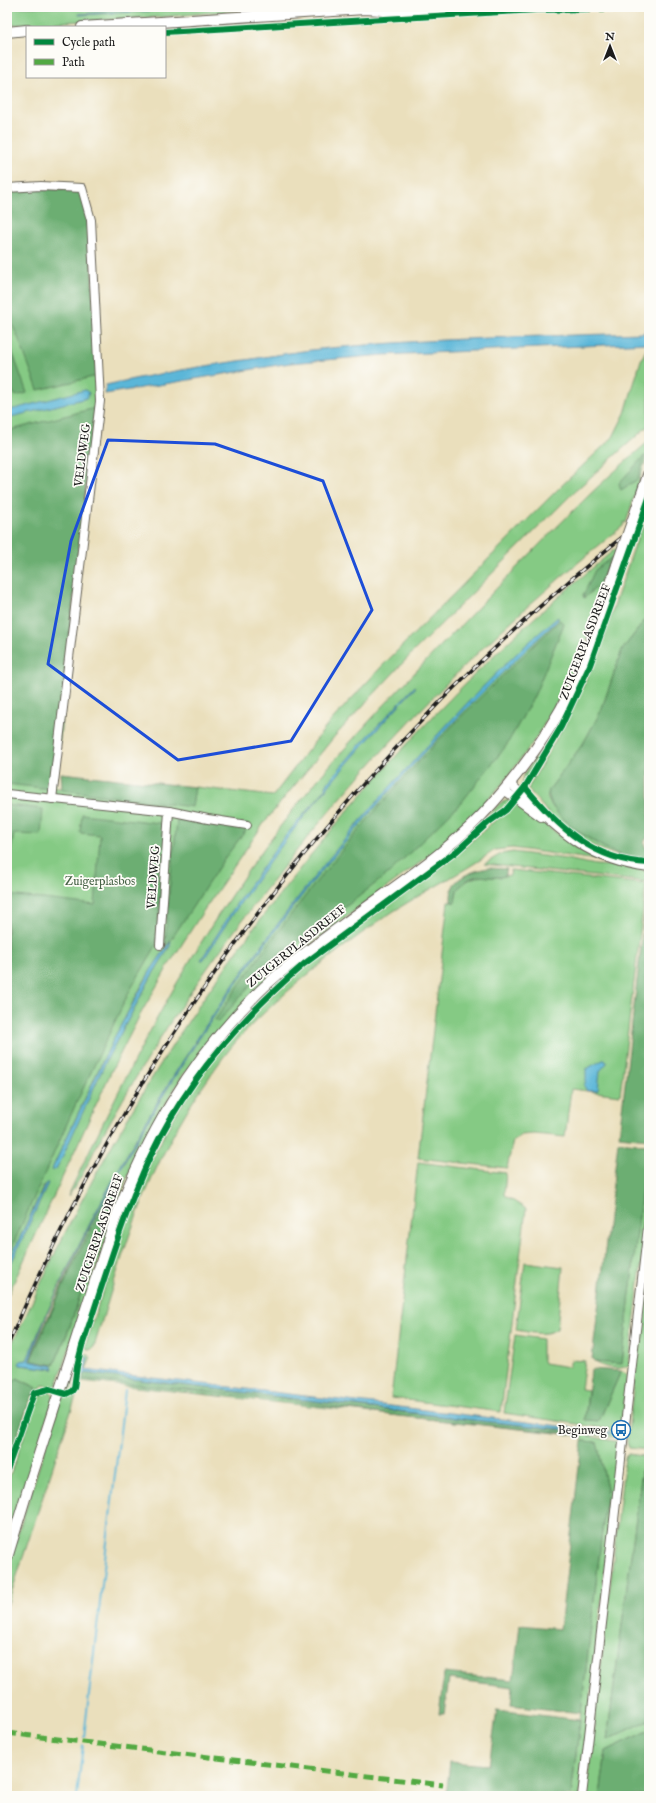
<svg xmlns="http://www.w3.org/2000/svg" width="656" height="1803" font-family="'IM FELL English',serif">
	<rect width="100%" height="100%" fill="#fdfcf7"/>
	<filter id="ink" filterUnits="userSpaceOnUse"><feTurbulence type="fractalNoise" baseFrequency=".025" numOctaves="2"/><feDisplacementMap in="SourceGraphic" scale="8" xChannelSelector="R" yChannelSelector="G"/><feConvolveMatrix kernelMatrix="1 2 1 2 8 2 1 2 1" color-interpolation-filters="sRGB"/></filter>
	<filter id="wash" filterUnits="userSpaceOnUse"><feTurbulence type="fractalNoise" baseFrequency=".012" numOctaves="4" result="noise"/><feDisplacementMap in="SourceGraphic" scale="16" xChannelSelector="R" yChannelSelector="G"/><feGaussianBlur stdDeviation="0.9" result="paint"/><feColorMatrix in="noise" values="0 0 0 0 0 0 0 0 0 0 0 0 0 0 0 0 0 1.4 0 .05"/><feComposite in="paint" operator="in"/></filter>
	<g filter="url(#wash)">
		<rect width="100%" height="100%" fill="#eadfbc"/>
		<g fill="#85ca84" stroke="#507350" fill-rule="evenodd">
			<polygon points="7,7 278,7 163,17 7,25"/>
			<path d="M7,198L90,209L96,397L95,408H93L55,788L195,789V787L273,796L329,723L383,665L557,490L613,437L625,413L641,360L649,344V425L574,492L414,651L334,737L264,823L202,913L170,963L140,1015L112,1070L7,1297V1272L47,1186L44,1185L7,1265ZM167,946H170L151,977L107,1059L56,1169L53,1167L104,1058L143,983Z"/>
			<path d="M649,441V450L626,523L624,522L623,526C455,659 312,817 190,993C158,1039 130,1087 102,1136C92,1154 81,1181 68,1196C120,1085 175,976 245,875C307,784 383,705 459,627C500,585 540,543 581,503C603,481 626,461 649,441Z"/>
			<path d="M649,522V615L622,650L601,711L584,742L549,790C548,793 547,797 548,799C557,820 598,847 619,854C627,857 637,858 646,859L647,862C605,856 565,836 539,802C535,798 530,793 528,788L564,725L584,684L601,644L640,530H642L644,526Z"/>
			<path d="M615,549L616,551L608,573L610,574L589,635L566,687L536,738L504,782L448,842L302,950L183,1075L150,1130L126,1180L57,1385L53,1388L43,1385L34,1396L37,1388L17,1378L13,1382L10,1381L7,1390C7,1380 6,1368 7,1358C9,1347 17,1334 22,1324C38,1289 54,1254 72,1219C179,1011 321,824 488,661C528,622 572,585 615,549ZM558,618V620C384,780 231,966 118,1174C93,1220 69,1267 49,1315C42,1330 35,1346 29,1362L54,1369L20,1365V1362L27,1360C121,1134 257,930 423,751C452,719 482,688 514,658C528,644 542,630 558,618ZM119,1176L120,1177L69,1329L54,1365L32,1361L31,1359L69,1273Z"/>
			<path d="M605,611H607C593,665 567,716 537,763C532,771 529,782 521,789L523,776L556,727Z"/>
			<path d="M508,800L512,801C505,809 496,812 488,819C477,829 466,841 455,851C432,869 407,886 383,903C305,959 242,1009 186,1090C138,1160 115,1242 88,1322C83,1338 76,1354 74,1370C73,1378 75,1386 68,1392H63L115,1232L151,1146L196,1071L246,1011L281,977L470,834L500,803Z"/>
			<path d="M516,802L575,847L604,861L512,848L495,850C458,876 416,895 379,921C330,956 281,993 241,1036C229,1049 218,1064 208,1079C148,1163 124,1249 94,1347L90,1350L86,1348L85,1346L125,1221L146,1170L172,1120L200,1075L242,1024L278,989L330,946L446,863Z"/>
			<polygon points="513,852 566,859 596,865 622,866 649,871 649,893 648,882 484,864 501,854"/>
			<path d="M511,870L646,884L620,1095L571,1089L565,1137L534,1134L521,1135L513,1141L507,1168L418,1158L448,902H455L457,890C478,867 487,882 510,875Z"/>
			<path d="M647,1145H649V1200L629,1365C620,1371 604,1368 595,1362L622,1363Z"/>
			<polygon points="418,1162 506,1173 504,1195 526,1209 501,1412 391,1398"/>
			<polygon points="649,1250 649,1400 644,1436 645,1441 649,1442 649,1450 629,1448 627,1442"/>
			<path d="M525,1262L563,1267L557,1329C545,1337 529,1332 516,1330Z"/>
			<path d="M515,1335L542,1339V1358L544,1363L569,1367L571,1360L585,1361L581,1389L588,1390L585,1419L599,1421L621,1371L627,1375L621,1434C610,1442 598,1431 588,1436L619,1442L580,1796H571L607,1488L597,1442L582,1441L583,1436L81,1381L7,1606V1568L62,1395H71C81,1387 75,1365 84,1354H88L91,1358L86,1369H78L80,1375H83L85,1373L109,1376L473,1420L610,1434V1429L504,1413Z"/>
			<polygon points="46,1391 51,1392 54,1397 7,1540 7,1483 38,1397"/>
			<polygon points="628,1454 644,1456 607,1740 649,1720 649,1730 606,1751 600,1796 586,1796 625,1457"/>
		</g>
		<g fill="#6cae72" stroke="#446547">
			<polygon points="7,189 78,189 88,203 97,376 38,390 18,337 7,314"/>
			<polygon points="7,337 27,393 16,396 7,384"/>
			<polygon points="95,408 51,789 7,784 7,431"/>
			<polygon points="645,455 638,479 621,490 619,483"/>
			<polygon points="612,557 598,586 584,598 583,596 595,570"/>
			<path d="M649,615V835L644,842L645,847L649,849V859C639,858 628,857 618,854C600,847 542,813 549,790L584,742L601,711L622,650Z"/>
			<path d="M560,620L564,624L535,694L522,718L506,746L461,803L389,873L330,919L284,951L270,964L218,1022L215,1020C281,922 355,830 435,744C475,701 518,661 560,620Z"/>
			<polygon points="61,773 195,787 192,807 62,790"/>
			<polygon points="7,805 43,809 41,835 14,834 8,866 9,895 95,905 100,835 80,833 82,814 167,824 156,946 129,992 74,1108 7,1258"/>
			<polygon points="188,818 250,825 224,859 167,946 165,945 168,901 177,821"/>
			<path d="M488,868L507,869L505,876C483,881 477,867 457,890L455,902H451C451,898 451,893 452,889C456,876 476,870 488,868Z"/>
			<polygon points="649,893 649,1129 648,1139 619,1136 647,894"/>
			<polygon points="618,1142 647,1145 622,1364 595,1362 592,1359"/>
			<polygon points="118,1176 120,1177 69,1329 54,1365 32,1361 31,1359 69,1273"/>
			<polygon points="591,1369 621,1371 599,1421 585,1420"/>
			<polygon points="85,1373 427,1415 573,1431 574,1434 398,1416 289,1401 82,1379"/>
			<path d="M17,1378L37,1388L29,1403L7,1467C7,1445 2,1392 17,1378Z"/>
			<polygon points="582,1441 597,1442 607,1488 581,1713 511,1705 513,1687 449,1679 444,1714 439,1714 444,1673 513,1680 520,1625 560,1629"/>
			<polygon points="644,1456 649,1457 649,1720 607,1740"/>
			<polygon points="497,1710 580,1720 571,1796 446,1796 450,1762 489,1765"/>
			<polygon points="649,1730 649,1796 600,1796 606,1751"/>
		</g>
		<g fill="#5ab6d8" stroke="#3b697a">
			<polygon points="186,7 219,7 79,15 79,14"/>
			<path d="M649,319V343L384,355L290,363L105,394L106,385C154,374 203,366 252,359C282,354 312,349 342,347C442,338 543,336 644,333Z"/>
			<polygon points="85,390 89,393 87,398 7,418 7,411"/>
			<path d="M558,617V620C384,780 231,966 118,1174C85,1234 51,1297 29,1361L53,1366L54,1369L20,1365L19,1363L21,1361L27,1360C120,1136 255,932 420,754C463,707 508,658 558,617Z"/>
			<path d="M415,686L416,687C338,770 266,859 206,956L203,960H201L237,903L282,840L323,792L329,781L356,749Z"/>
			<polygon points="171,941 170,946 151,977 107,1059 62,1158 56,1169 52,1171 53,1167 114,1038 151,970"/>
			<polygon points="603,1060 605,1060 607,1063 600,1071 598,1090 595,1091 587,1091 584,1086 586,1080 586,1069"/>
			<polygon points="46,1183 48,1183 47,1186 7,1272 7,1265"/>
			<polygon points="86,1357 88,1358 85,1370 611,1432 611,1434 473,1420 109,1376 86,1373 83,1375 80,1375"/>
		</g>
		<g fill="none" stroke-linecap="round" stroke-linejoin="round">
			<g stroke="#5ab6d8" stroke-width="2">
				<polyline points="84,1737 125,1390"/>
				<polyline points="77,1796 83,1745"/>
			</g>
		</g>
	</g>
	<g filter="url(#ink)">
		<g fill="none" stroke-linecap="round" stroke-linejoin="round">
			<g stroke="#646054" stroke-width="10">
				<g id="minor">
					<polyline points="7,188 41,186 82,188 91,220 100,401 52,799"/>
					<path d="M510,783C555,826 583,860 649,868"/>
					<polyline points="504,790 541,817"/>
					<polyline points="7,794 169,811 208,819 247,825"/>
					<polyline points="160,945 169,811"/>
					<polyline points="582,1796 649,1218"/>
				</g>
			</g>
			<g stroke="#646054" stroke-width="12">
				<g id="major">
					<polyline points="82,27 365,9 399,11 473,7"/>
					<polyline points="7,32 27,30"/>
					<polyline points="641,496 649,472"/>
					<path d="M7,1558L30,1482L115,1219C147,1137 188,1064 250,1001C278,971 313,947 345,923C396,885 451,851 493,803C524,768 551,730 572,688C591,648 603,606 617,565"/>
				</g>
			</g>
			<use href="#minor" stroke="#fff" stroke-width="8"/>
			<use href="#major" stroke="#fff" stroke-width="10"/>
			<g stroke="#1c1c1c" stroke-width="3.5">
				<path id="rail" d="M7,1347C145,1022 370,732 649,516"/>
			</g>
			<use href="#rail" stroke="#fdfcf7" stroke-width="2" stroke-dasharray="6" stroke-linecap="butt"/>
			<g stroke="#646054" stroke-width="12" stroke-linecap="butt">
				<polyline id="major-bridge" points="617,565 641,496"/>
			</g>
			<use href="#major-bridge" stroke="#fff" stroke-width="10"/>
			<polyline stroke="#52a943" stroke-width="5" stroke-dasharray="10 5" stroke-linecap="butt" points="7,1733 443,1785"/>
			<g stroke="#fdfcf7" stroke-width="8">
				<g id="cycleway">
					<polyline points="165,32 536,10 649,8"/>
					<path d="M525,787C558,827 594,861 649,863"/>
					<path d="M7,1470L34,1393L49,1389L66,1394L72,1391L74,1388L77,1366L82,1346C104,1282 122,1217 150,1157C186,1081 241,1018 304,964L457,851L489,822L506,810L525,787L561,727L590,665L649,498"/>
				</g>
			</g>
			<use href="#cycleway" stroke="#00873e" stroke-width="6"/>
		</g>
	</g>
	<path fill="none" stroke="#1d4ed8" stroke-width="3" stroke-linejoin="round" d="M108,440L215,444L323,481L372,610L291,741L178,760L48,664L71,541Z"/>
	<defs>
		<g id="bus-ring" transform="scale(1)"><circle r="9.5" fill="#fdfcf7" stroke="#1f6fb2" stroke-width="1.5"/><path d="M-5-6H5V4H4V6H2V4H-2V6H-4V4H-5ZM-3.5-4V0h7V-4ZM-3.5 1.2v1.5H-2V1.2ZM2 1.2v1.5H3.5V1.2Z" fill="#1f6fb2"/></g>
	</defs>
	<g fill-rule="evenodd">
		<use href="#bus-ring" x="621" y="1430"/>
	</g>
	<g text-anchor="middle" stroke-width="3.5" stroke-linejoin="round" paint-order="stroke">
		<g font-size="12" fill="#1c1c1c" stroke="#fdfcf7">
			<text transform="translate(82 455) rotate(-83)" y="4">VELDWEG</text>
			<text transform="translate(585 642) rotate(-69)" y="4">ZUIGERPLASDREEF</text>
			<text transform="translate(153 877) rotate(-86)" y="4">VELDWEG</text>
			<text transform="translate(296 946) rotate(-39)" y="4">ZUIGERPLASDREEF</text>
			<text transform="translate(99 1233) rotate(-71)" y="4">ZUIGERPLASDREEF</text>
		</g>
		<g font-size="12" fill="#466246" stroke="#fdfcf7">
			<text x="100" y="885">Zuigerplasbos</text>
		</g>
		<g font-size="12" fill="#1c1c1c" stroke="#fdfcf7" text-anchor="end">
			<text x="607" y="1434">Beginweg</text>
		</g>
	</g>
	<rect width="656" height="1803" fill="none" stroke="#fdfcf7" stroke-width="24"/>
	<rect x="26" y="26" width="140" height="52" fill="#fdfcf7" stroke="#a3a29f"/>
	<rect x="34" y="39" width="20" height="6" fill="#00873e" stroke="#a3a29f"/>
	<text x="62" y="46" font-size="12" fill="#1c1c1c">Cycle path</text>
	<rect x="34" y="59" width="20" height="6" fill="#52a943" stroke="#a3a29f"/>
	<text x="62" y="66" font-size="12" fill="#1c1c1c">Path</text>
	<g transform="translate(610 46)" stroke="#fdfcf7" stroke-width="3" paint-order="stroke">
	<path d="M0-3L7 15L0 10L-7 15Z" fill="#1c1c1c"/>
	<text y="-6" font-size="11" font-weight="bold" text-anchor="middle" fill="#1c1c1c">N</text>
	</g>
</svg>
